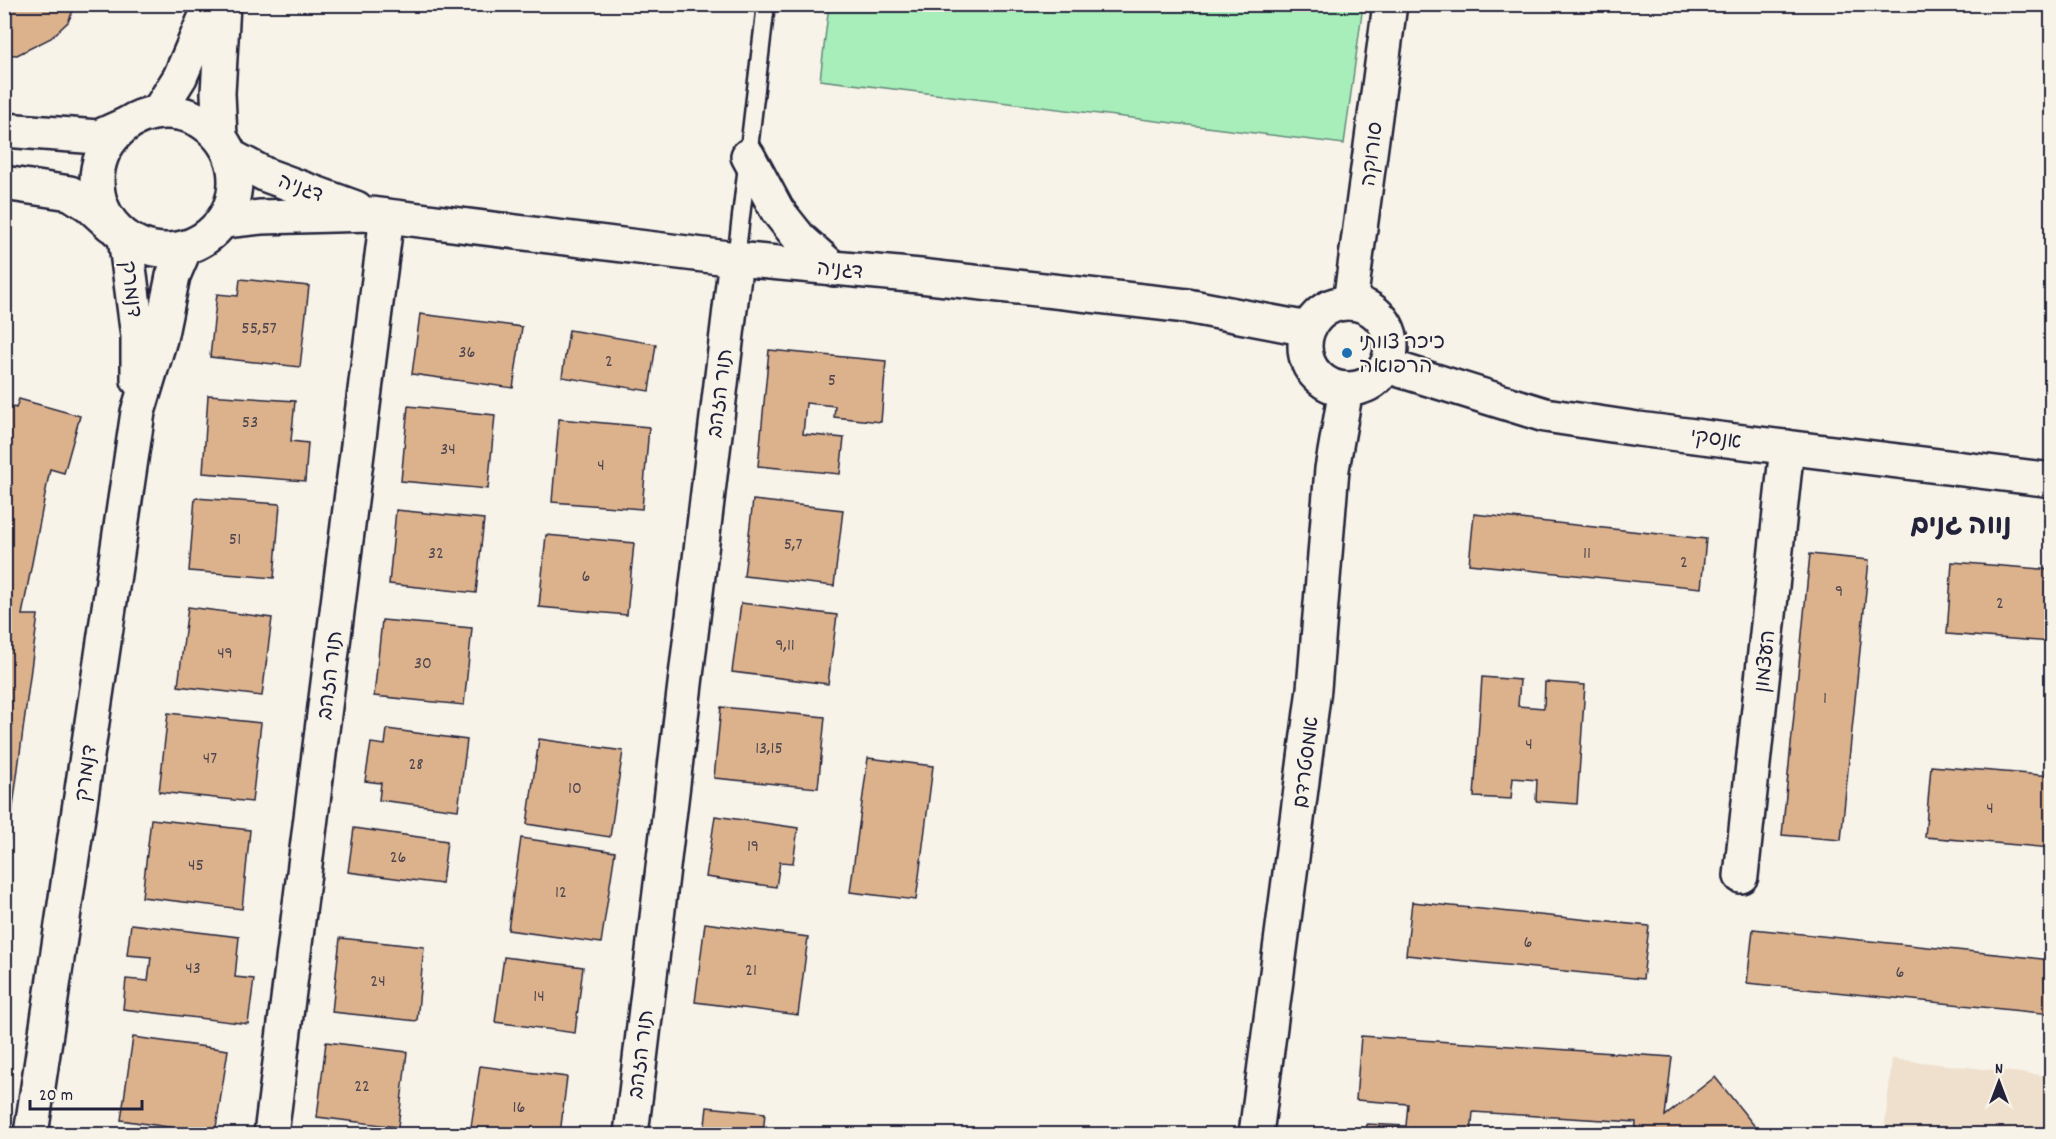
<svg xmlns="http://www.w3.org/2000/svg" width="2056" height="1139" font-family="Dekko,'Playpen Sans Hebrew',sans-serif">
	<rect width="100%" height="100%" fill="#f7f3e8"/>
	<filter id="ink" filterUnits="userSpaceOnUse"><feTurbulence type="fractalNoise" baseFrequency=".0167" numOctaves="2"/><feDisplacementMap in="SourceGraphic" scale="12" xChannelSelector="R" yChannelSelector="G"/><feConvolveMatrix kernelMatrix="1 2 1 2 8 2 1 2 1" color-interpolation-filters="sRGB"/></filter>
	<g filter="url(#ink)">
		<polygon fill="#efe0cd" points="1892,1059 2051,1076 2051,1134 1884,1134"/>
		<polygon fill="#a7eeba" stroke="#64887a" stroke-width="1.5" points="829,5 829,4 1363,5 1344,144 820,80"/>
		<g fill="#dcb28d" stroke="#22223b" stroke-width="1.5">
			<polygon points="4,4 76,4 68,22 51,38 17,55 4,54"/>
			<polygon points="240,279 309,286 300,367 210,357 217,294 238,296"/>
			<polygon points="420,314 522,327 513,388 412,374"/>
			<polygon points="569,330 656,344 649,391 562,377"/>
			<polygon points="769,350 886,361 881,422 834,417 835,406 806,403 803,434 844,438 840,474 758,466"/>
			<polygon points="208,395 295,401 291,441 308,443 305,481 203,473"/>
			<polygon points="19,399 80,416 64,473 50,469 22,615 38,615 4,876 4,404 16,408"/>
			<polygon points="408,406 495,415 488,489 401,481"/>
			<polygon points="559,419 649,427 642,509 552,502"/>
			<polygon points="195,498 280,504 274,578 189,571"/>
			<polygon points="753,500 843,510 834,586 744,576"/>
			<polygon points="396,510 484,519 476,593 389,584"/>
			<polygon points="1474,514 1706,539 1701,588 1469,564"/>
			<polygon points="546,535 634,543 627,615 539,607"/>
			<polygon points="1810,554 1869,560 1841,840 1782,835"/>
			<polygon points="1952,562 2052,570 2052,642 1947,634"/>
			<polygon points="741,603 837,615 828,684 732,672"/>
			<polygon points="188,607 272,618 262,696 178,686"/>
			<polygon points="382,620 472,628 464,705 374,696"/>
			<polygon points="1482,677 1520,680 1518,706 1544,708 1545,682 1585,685 1577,804 1536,801 1537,780 1513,778 1511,799 1474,797"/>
			<polygon points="721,707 825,717 818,788 714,778"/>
			<polygon points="168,713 261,723 252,802 159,792"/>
			<polygon points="387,729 467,740 458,810 379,800 381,783 365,781 371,743 385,745"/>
			<polygon points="539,739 623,751 610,837 527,824"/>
			<polygon points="868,758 933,766 916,900 850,892"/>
			<polygon points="1931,766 2052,776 2052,848 1925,837"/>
			<polygon points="715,816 798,828 793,863 780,862 776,887 706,877"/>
			<polygon points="151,819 250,830 242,909 142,897"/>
			<polygon points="354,828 447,841 442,884 348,872"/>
			<polygon points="521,838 615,852 601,943 508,930"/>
			<polygon points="1412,902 1649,926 1643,979 1406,955"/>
			<polygon points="705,923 808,937 798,1015 695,1002"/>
			<polygon points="131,924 239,937 235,977 254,979 248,1024 123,1009 126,979 148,981 151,957 127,955"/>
			<polygon points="1753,929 2052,960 2052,1014 1747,983"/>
			<polygon points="340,938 424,947 417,1021 332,1012"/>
			<polygon points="504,957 583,967 575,1033 495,1022"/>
			<polygon points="1361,1036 1672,1057 1665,1116 1715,1077 1761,1134 1635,1134 1636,1122 1473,1112 1471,1134 1366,1134 1367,1124 1406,1126 1408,1104 1356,1100"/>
			<polygon points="133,1037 228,1050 215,1134 121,1120"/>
			<polygon points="326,1042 407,1052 398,1127 317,1117"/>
			<polygon points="480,1066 567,1077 560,1134 470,1134"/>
			<polygon points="707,1107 765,1113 763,1134 704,1134"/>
		</g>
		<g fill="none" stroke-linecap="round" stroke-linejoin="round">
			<g stroke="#22223b" stroke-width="21">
				<polyline id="lane" points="736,259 766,4"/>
			</g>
			<g stroke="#22223b" stroke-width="38">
				<g id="street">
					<polyline points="158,112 180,77 211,4"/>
					<polyline points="220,137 218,93 223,4"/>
					<polyline points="125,237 138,336 138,380"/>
					<polyline points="1350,303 1390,4"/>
					<polyline points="1741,876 1787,447"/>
					<polyline points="31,1134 138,412 160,339 173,276 185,248"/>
					<polyline points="271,1134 387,216"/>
					<polyline points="631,1134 736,259"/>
					<polyline points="1256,1134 1314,689 1332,469 1346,389"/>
				</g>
			</g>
			<g stroke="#22223b" stroke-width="38">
				<g id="secondary">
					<circle cx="166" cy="181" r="69"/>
					<polyline points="4,130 98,137 127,124"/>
					<polyline points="748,156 777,210 800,239 834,269"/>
					<polyline points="232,157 266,175 356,208"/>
					<polyline points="4,183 70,193 89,205 111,225"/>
					<polyline points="224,221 261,217 371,214 736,259 920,276 1187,306 1308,329"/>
					<circle cx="1348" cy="346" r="43"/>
					<polyline points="1387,366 1545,415 1638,429 2052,480"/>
				</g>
			</g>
			<use href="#lane" stroke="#f7f3e8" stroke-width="16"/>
			<use href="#street" stroke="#f7f3e8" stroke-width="33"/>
			<use href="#secondary" stroke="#f7f3e8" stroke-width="33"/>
		</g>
	</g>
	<circle fill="#1f6fb2" stroke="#f7f3e8" stroke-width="2" cx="1347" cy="353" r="6"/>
	<g text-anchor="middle" stroke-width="4.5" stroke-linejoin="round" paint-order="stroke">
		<g font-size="18" fill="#504650">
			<text x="259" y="333">55,57</text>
			<text x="467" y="357">36</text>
			<text x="609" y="366">2</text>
			<text x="832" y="385">5</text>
			<text x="250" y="427">53</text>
			<text x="448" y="454">34</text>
			<text x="601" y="470">4</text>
			<text x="235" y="544">51</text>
			<text x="793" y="549">5,7</text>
			<text x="436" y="558">32</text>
			<text x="1587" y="558">11</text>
			<text x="1684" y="567">2</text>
			<text x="586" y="581">6</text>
			<text x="1839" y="596">9</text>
			<text x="2000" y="608">2</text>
			<text x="785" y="650">9,11</text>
			<text x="225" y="658">49</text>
			<text x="423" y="668">30</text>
			<text x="1825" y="703">1</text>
			<text x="1529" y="749">4</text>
			<text x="769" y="753">13,15</text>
			<text x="210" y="763">47</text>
			<text x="416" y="769">28</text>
			<text x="575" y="793">10</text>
			<text x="1990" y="813">4</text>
			<text x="753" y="851">19</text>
			<text x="398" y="862">26</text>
			<text x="196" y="870">45</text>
			<text x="561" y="897">12</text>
			<text x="1528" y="947">6</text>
			<text x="193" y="973">43</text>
			<text x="751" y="975">21</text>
			<text x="1900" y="977">6</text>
			<text x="378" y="986">24</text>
			<text x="539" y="1001">14</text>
			<text x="362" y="1091">22</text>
			<text x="519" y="1112">16</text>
		</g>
		<g font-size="21" fill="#22223b" stroke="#f7f3e8">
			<text transform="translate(1371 154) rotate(-83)" y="7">סורוקה</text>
			<text transform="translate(301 187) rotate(20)" y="7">דגניה</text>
			<text transform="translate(840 269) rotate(5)" y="7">דגניה</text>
			<text transform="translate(132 289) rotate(83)" y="7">דנמרק</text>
			<text transform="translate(719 393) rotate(-83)" y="7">תור הזהב</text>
			<text transform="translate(1716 438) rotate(7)" y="7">אנסקי</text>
			<text transform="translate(1764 661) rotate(-84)" y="7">העצמון</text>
			<text transform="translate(329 675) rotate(-83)" y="7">תור הזהב</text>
			<text transform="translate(1305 762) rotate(-83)" y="7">אמסטרדם</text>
			<text transform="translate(85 773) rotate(-82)" y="7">דנמרק</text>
			<text transform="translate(640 1054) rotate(-83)" y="7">תור הזהב</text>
		</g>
		<g font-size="21" fill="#22223b" stroke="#f7f3e8" text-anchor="start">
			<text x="1359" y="348">כיכר צוותי<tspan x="1359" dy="24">הרפואה</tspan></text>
		</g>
		<g font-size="27" font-weight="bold" fill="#22223b" stroke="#f7f3e8">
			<text x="1961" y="533">נווה גנים</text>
		</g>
	</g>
	<rect width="2056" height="1139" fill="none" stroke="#f7f3e8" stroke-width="24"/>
	<rect x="12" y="12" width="2032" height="1115" fill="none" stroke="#22223b" stroke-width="2" filter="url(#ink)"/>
	<g transform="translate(1999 1082)" stroke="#f7f3e8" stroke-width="4.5" paint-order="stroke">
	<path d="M0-4.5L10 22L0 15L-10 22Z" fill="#22223b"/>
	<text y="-9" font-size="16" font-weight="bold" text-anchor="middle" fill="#22223b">N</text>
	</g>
	<path d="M30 1100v9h112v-9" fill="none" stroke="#22223b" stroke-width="3"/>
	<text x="39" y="1100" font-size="18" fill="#22223b" stroke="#f7f3e8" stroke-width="4.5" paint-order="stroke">20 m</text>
</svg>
